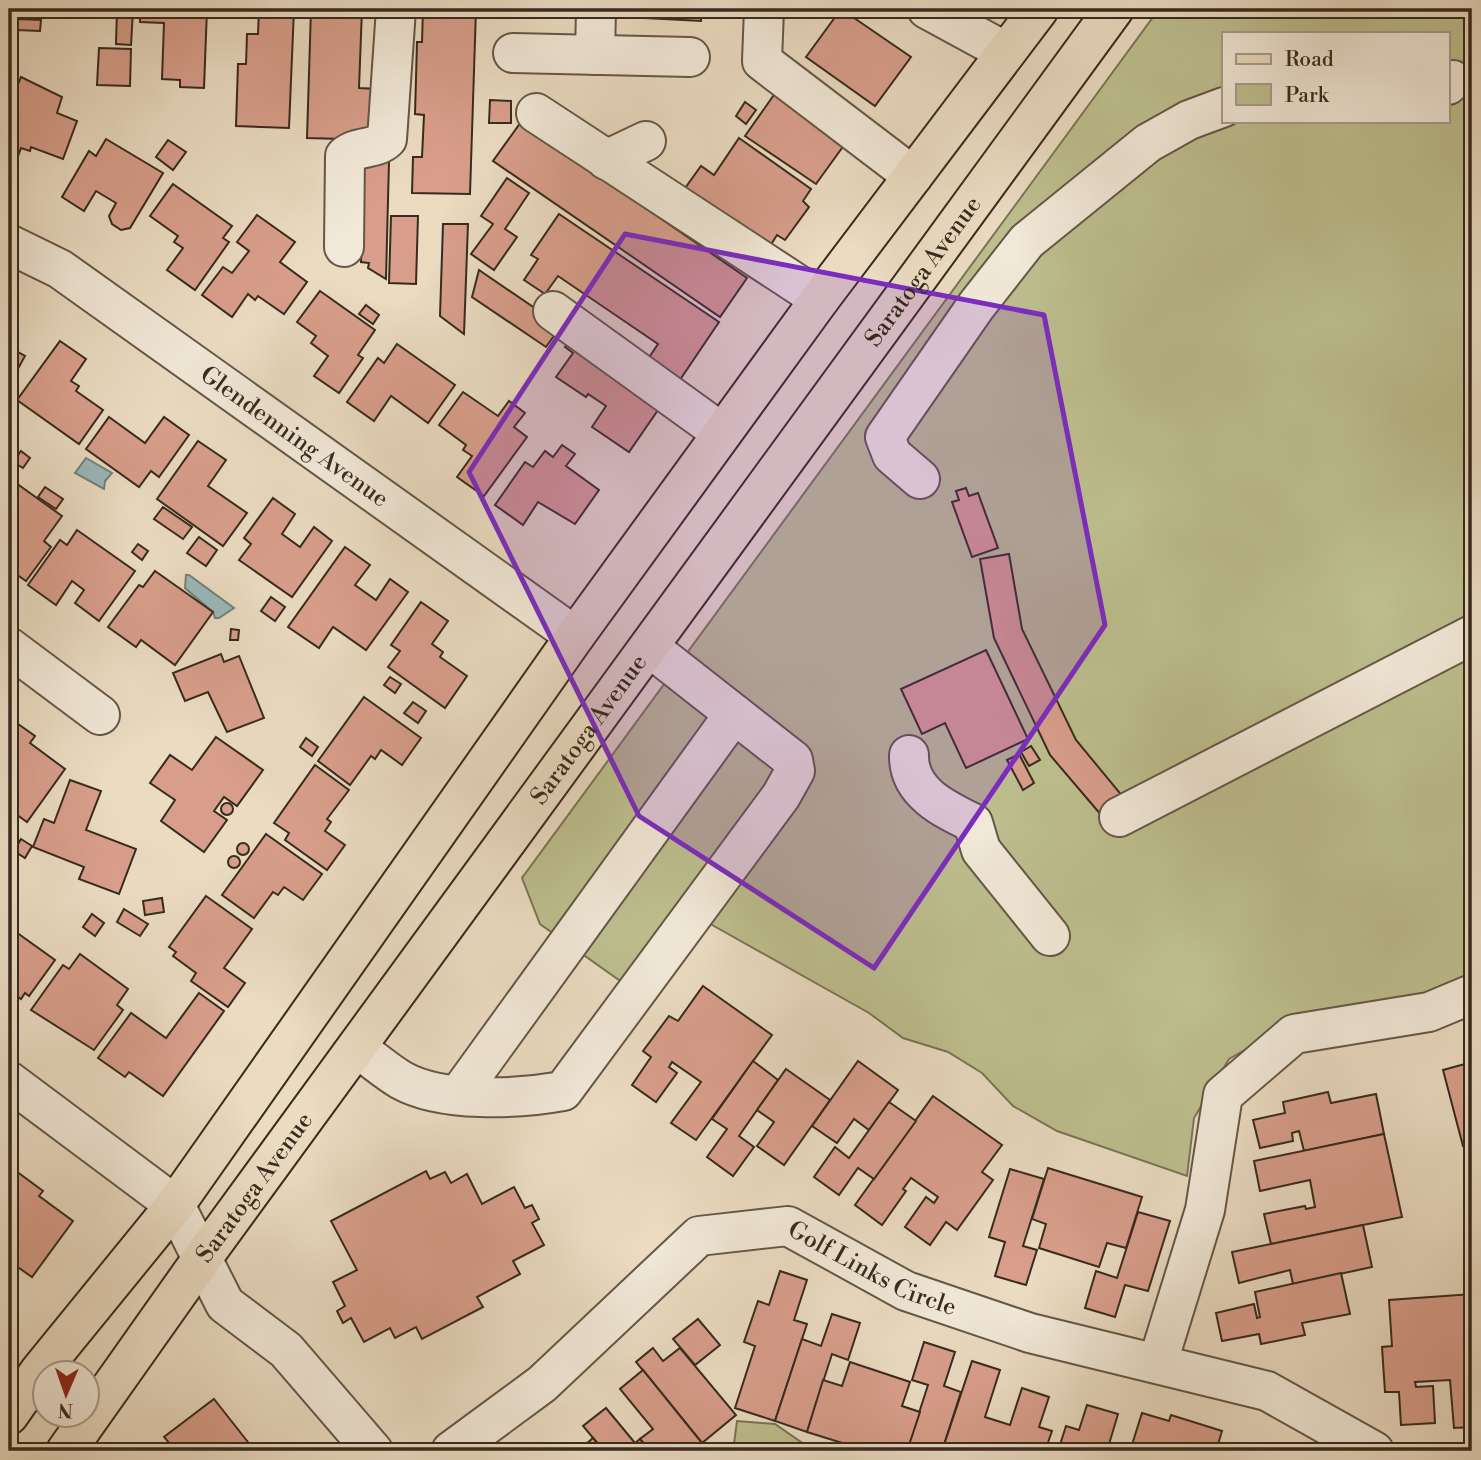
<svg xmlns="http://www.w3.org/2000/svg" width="1481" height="1460" font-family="'Libre Bodoni',serif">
	<rect width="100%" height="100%" fill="#eadbc1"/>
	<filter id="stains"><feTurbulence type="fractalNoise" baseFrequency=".00286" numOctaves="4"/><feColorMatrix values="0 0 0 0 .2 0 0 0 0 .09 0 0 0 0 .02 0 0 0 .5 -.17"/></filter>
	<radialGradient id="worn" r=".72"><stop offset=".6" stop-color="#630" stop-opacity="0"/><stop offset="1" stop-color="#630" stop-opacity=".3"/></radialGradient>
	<g fill="#bdbe8e" stroke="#7a7456" stroke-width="2" fill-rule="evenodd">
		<path d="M1159,9H1472V986L1289,1025L1229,1059L1194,1118L1187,1176L1057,1131L1013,1106L982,1073L948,1052L903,1038L869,1013L705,921L650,1002L540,924L522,878ZM1224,33H1448V121H1224Z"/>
		<polygon points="737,1421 775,1424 804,1444 827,1451 733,1451"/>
	</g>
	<g fill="#9ab9bb" stroke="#72807c" stroke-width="2">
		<polygon points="86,458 112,473 105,481 104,489 75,473"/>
		<polygon points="186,575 189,575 234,608 219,618 215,618 213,612 185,588"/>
	</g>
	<g fill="#d89e8b" stroke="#372b1e" stroke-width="2">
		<polygon points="140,9 207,9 204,88 180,87 180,80 162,79 164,23 140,22"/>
		<polygon points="259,9 294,9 289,128 236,126 238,64 246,64 247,34 258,34"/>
		<polygon points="311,9 362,9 359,88 378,89 377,140 307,138"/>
		<polygon points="423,9 476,9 470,194 412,193 413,157 422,157 424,115 415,114 417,42 422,42"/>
		<polygon points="483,9 579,9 579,13"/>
		<polygon points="607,9 701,9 701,21 607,16"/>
		<polygon points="841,9 911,57 875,106 806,57"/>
		<polygon points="117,10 133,10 131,45 116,44"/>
		<polygon points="18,19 41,20 40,31 17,30"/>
		<polygon points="99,48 131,49 130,86 97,85"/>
		<polygon points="21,77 62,97 57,113 77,121 63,159 31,147 30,151 21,148 11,176 9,108"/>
		<polygon points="776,92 847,141 816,184 745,136"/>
		<polygon points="490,100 511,101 511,123 489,123"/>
		<polygon points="745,102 756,110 746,124 736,116"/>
		<polygon points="521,122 747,278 720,317 493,161"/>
		<polygon points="739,138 811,189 803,201 809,207 785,240 777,235 770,246 683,191 701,166 714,175"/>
		<polygon points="106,139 163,173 130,228 121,230 112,224 109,216 116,203 96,191 84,211 62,197 89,151 96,156"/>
		<polygon points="168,140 186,152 173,170 156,157"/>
		<polygon points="364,161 389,161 386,279 368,268 369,263 361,262"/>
		<polygon points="507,178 529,193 505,229 517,237 494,270 471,254 493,224 481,216"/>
		<polygon points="173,184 232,226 223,238 229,242 195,290 167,270 183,248 174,242 178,236 150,216"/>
		<polygon points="559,214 719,322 671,393 640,371 658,344 558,276 545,294 524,280 538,259 531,255"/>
		<polygon points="257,215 295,242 280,262 307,282 284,314 258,296 255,300 248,294 232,317 202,295 223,267 232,273 249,251 237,242"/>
		<polygon points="391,216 418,216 416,284 389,283"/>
		<polygon points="443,224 468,224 464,334 440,316"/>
		<polygon points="479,270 561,326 546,347 472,297"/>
		<polygon points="320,291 375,330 358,355 363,358 339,393 314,376 328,356 311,343 316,336 297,322"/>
		<polygon points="366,305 379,315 373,324 359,314"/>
		<polygon points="574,334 667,397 629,452 592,427 606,406 588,394 586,397 556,377 573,353 565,347"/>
		<polygon points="60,341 86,359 71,381 79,386 76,391 103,410 79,444 17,400"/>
		<polygon points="397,344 455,385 428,423 391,396 374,421 347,402 378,358 384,363"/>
		<polygon points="9,347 25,356 9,385"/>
		<polygon points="463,392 498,416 509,401 525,413 514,427 527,437 484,496 457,477 472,456 463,450 466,445 439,425"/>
		<polygon points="109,417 145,443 164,417 189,435 159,477 151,471 139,487 86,449"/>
		<polygon points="198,441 226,460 208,486 247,513 223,546 157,499"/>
		<polygon points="562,445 575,454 566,466 599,490 575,524 538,502 523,525 495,505 525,462 533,467 545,451 553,457"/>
		<polygon points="21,451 30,458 23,468 13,462"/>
		<polygon points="9,478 62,516 44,541 51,547 26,581 9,569 9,550 15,541 9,536"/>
		<polygon points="45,487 63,499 56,509 38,497"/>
		<polygon points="966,488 969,496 978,493 998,548 972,557 952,502 959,500 956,491"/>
		<polygon points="273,498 295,514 282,534 300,547 314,527 332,541 292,597 239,560 251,544 244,538"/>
		<polygon points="163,507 192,527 183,539 154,519"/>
		<polygon points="77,530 135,571 99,621 75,603 84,590 72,581 56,605 28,585 60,540 67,545"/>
		<polygon points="199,537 217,550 206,566 187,553"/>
		<polygon points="138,544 148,551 142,560 132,552"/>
		<polygon points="345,547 370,565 355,585 376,600 390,579 408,592 366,650 333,627 319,648 288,627"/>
		<polygon points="1009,554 1022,629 1076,740 1124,798 1102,816 1050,755 994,638 980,559"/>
		<polygon points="155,571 213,612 175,665 141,640 136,647 108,627 139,585 143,587"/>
		<polygon points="271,597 285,607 275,621 261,611"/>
		<polygon points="421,602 448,621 432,644 443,652 440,657 467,676 445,708 388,667 400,651 391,645"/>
		<polygon points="231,629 239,630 238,640 230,640"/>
		<polygon points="986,650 1028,739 966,768 945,723 922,734 901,689"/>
		<polygon points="221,654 224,662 239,656 264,718 227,732 208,692 185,701 173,673"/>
		<polygon points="390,677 401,684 395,693 384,685"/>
		<polygon points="364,697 421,738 402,765 381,750 375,759 371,756 350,785 318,761"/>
		<polygon points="413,702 426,711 418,723 404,713"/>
		<polygon points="11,719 35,736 30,743 65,769 27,822 9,809 9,722"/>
		<polygon points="216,737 263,770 237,806 224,797 214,811 227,820 204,852 161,821 175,800 150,783 170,755 192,770"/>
		<polygon points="306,738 318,747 312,756 300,747"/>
		<polygon points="1031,746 1040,760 1029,766 1021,752"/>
		<polygon points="1019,754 1034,783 1023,790 1007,760"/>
		<polygon points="315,765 349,790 327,819 331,822 325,831 345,845 327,870 285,840 289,833 274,823"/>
		<polygon points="70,780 101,791 86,830 136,849 119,894 79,879 84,867 33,847 44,819 54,823"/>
		<circle cx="227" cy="809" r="6"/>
		<polygon points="266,834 322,874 303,900 284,887 278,895 273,892 254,918 222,895"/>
		<polygon points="21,839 32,846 25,858 14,851"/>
		<circle cx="243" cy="849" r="6"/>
		<circle cx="234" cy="862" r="6"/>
		<polygon points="206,896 252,929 224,968 245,983 228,1007 191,981 196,973 173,956 176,952 169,947"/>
		<polygon points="162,898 164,912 145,915 143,901"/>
		<polygon points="124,909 148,924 140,936 117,922"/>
		<polygon points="92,914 104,923 95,936 83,927"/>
		<polygon points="9,927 55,960 29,996 25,993 21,999 9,990"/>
		<polygon points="80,954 128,989 117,1005 123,1010 94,1050 31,1010 63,965 69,969"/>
		<polygon points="703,986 772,1035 696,1140 671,1123 701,1082 672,1062 669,1067 677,1073 656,1102 632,1085 651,1057 643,1051 669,1016 678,1021"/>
		<polygon points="199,993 224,1011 163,1096 129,1072 125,1077 98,1058 131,1013 166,1038"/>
		<polygon points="753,1061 778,1080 739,1136 754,1147 733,1176 707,1157 727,1129 712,1119"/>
		<polygon points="858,1061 898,1090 869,1130 854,1119 837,1143 812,1126"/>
		<polygon points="1472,1062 1472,1144 1463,1146 1443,1070"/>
		<polygon points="786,1069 830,1100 784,1165 757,1146 774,1122 757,1110"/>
		<polygon points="1328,1092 1331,1103 1376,1094 1384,1134 1304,1151 1299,1131 1292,1133 1293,1141 1260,1148 1253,1120 1285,1113 1283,1102"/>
		<polygon points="933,1096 1002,1145 982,1172 993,1180 957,1230 946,1222 930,1245 905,1227 926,1197 934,1203 938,1197 911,1178 903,1189 906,1191 882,1225 855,1205"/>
		<polygon points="889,1102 916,1121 874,1179 858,1168 839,1195 814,1177 835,1147 849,1158"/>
		<polygon points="1384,1134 1402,1217 1271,1244 1264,1214 1305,1206 1306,1209 1315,1207 1310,1180 1260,1191 1254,1161"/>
		<polygon points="1048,1168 1142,1197 1126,1248 1107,1243 1099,1267 1039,1248 1046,1224 1032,1219"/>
		<polygon points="1010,1169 1044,1179 1023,1246 1037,1250 1026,1285 995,1276 1005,1242 989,1237"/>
		<polygon points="16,1171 43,1191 39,1196 73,1221 32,1277 9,1261 9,1182"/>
		<polygon points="426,1171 430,1179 445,1172 451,1183 467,1174 482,1204 514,1187 525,1208 532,1205 539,1219 532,1223 544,1245 513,1261 520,1274 477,1297 483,1307 422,1339 416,1327 395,1338 390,1328 364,1342 351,1318 343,1323 337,1311 345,1306 333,1282 357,1270 331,1221"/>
		<polygon points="1138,1212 1170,1221 1148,1291 1125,1285 1115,1317 1085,1308 1096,1271 1117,1278"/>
		<polygon points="1363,1225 1372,1267 1293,1284 1290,1270 1239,1283 1232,1252"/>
		<polygon points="780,1271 807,1280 794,1320 807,1324 775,1421 735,1408 755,1346 744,1342 758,1301 769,1305"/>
		<polygon points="1341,1273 1350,1314 1302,1323 1305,1335 1261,1344 1259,1334 1222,1341 1216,1313 1254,1304 1257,1318 1260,1317 1255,1292"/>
		<polygon points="1472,1294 1472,1427 1454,1428 1450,1380 1415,1382 1416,1387 1433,1386 1435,1423 1401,1425 1399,1392 1385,1392 1382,1347 1392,1346 1389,1300"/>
		<polygon points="832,1314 860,1323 848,1360 832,1354 807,1432 775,1421 802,1339 821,1346"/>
		<polygon points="698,1319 720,1345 695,1365 673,1339"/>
		<polygon points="924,1342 955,1352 944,1386 961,1392 942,1451 920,1451 908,1447 928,1385 912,1380"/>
		<polygon points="653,1348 663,1361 680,1348 736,1415 702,1443 636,1362"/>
		<polygon points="972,1361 1000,1370 985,1417 1010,1425 1022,1388 1049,1397 1039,1427 1052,1431 1045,1451 942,1451"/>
		<polygon points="850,1362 910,1382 902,1406 920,1412 907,1451 868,1451 807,1432 823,1380 842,1386"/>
		<polygon points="643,1370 702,1443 709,1451 650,1451 640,1439 653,1429 620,1389"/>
		<polygon points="214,1399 255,1451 176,1451 164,1437"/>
		<polygon points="1087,1405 1118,1414 1107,1451 1058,1451 1066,1426 1079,1430"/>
		<polygon points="606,1408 635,1443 640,1439 650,1451 604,1451 583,1426"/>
		<polygon points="1142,1413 1169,1421 1171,1415 1222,1431 1216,1451 1130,1451"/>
		<polygon points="593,1438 604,1451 578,1451"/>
	</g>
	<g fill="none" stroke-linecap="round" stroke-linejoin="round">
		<g stroke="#645747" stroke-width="42">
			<g id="minor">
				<polyline points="764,9 762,61 913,176"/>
				<polyline points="927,9 1006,52"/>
				<polyline points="513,53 690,57"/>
				<polyline points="595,55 596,9"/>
				<polyline points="1448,85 1453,80"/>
				<polyline points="536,113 820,299"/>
				<polyline points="606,160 646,141"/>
				<path id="s1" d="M9,244L60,269L575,636"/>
				<path d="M344,247L345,156C358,145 376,150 387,139L396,9"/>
				<polyline points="553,311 722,433"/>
				<polyline points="920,479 892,455 885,437 976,306 1027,241 1148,143 1189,120 1224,107"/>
				<polyline points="9,647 100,715"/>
				<path d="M909,755C908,792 944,809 973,823L981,850L1050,936"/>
				<polyline points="1119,817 1472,635"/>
				<path d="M357,1048C371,1058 386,1071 401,1080C442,1103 518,1099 563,1091L781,796L795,771L793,760L649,647"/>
				<polyline points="9,1081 175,1205 225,1304 286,1350 373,1451"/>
				<polyline points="459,1094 734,714"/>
				<polyline points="1158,1362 1205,1210 1223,1095 1294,1034 1429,1012 1472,994"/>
				<path id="s2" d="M451,1451L542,1384L699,1236L788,1226L906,1291L1030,1333L1267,1391L1374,1451"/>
			</g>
		</g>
		<g stroke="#372b1e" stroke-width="42">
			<g id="major">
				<polyline points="9,1415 39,1372 175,1205 575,636 820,299 1039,9"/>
				<path id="s3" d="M66,1451L201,1260L1114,9"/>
			</g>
		</g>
		<use href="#minor" stroke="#f1e8d7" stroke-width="38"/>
		<use href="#major" stroke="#eadbc1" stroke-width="38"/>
	</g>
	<path fill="#7b2cbf" fill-opacity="0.2" stroke="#7b2cbf" stroke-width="5" stroke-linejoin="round" d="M625,234L1044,315L1105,625L874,968L639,816L469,472Z"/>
	<g text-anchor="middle" stroke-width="5" stroke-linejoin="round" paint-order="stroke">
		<g font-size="24" fill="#372b1e" stroke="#f1e8d7">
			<text dy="8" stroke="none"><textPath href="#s3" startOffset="1458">Saratoga Avenue</textPath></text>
			<text dy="8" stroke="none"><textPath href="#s1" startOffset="345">Glendenning Avenue</textPath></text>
			<text dy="8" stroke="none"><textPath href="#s3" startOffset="891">Saratoga Avenue</textPath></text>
			<text dy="8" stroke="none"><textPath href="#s3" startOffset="324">Saratoga Avenue</textPath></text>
			<text dy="8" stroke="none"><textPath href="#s2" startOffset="513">Golf Links Circle</textPath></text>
		</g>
	</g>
	<rect width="1481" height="1460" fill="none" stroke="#eadbc1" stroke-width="35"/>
	<rect x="10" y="10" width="1460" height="1439" fill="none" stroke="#372b1e" stroke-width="3.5"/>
	<rect x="18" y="18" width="1446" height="1425" fill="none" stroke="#372b1e" stroke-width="2"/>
	<rect x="1222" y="32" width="228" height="91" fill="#f1e8d7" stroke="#a79c8d" stroke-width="2"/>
	<rect x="1236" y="54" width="35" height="10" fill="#eadbc1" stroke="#a79c8d" stroke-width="2"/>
	<text x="1285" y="66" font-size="21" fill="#372b1e">Road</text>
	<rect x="1236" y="84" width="35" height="21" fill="#bdbe8e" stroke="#a79c8d" stroke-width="2"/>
	<text x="1285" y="102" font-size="21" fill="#372b1e">Park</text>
	<g transform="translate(66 1394) rotate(182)"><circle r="33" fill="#f1e8d7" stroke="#a79c8d" stroke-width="2"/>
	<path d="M0-5L12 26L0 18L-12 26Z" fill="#8f2418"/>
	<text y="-10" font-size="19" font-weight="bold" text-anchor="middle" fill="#372b1e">N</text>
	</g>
	<rect width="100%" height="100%" filter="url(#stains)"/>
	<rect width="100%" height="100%" fill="url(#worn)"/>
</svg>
